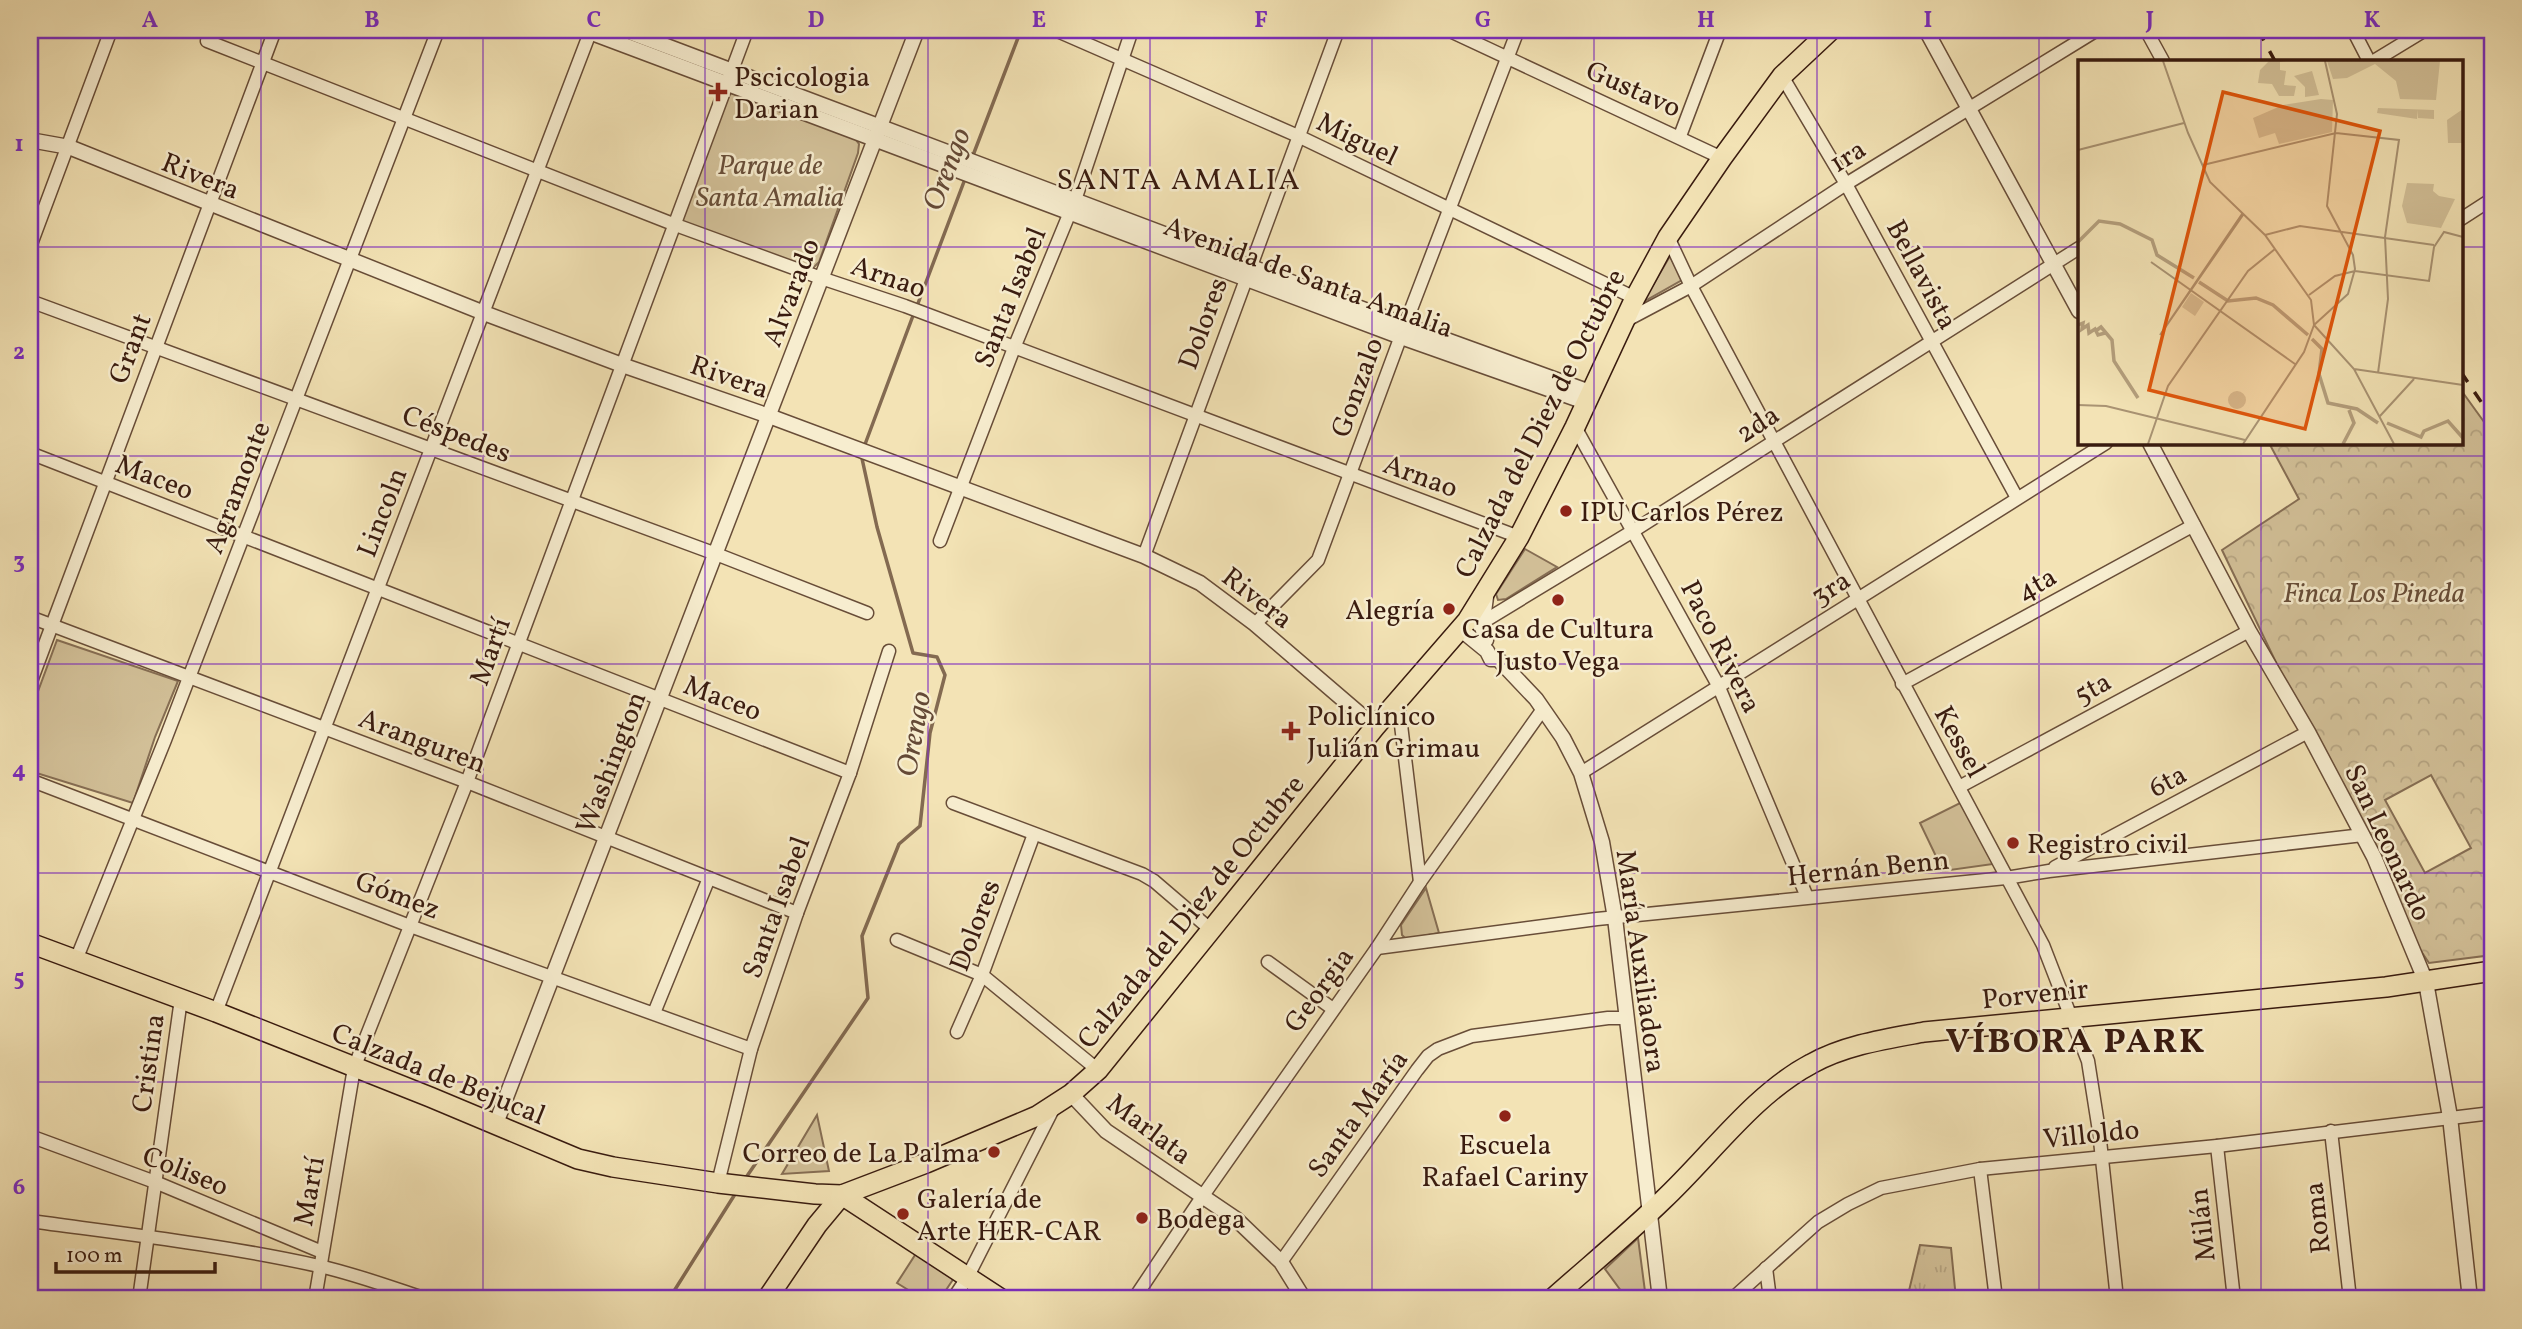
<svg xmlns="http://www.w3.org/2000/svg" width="2522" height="1329" font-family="Vollkorn,serif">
	<defs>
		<pattern id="grass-tufts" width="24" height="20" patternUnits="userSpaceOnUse" patternTransform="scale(1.75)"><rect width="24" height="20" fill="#d3c199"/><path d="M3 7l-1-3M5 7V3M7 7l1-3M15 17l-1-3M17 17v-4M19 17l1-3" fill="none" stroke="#b6a583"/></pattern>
		<pattern id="forest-crowns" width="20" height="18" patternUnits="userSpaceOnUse" patternTransform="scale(1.75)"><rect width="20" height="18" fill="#d3c199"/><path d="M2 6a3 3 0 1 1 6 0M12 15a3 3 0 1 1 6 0" fill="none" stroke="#b6a583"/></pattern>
	</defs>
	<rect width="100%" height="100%" fill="#f3e3b5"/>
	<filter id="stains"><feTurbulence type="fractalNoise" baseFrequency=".00286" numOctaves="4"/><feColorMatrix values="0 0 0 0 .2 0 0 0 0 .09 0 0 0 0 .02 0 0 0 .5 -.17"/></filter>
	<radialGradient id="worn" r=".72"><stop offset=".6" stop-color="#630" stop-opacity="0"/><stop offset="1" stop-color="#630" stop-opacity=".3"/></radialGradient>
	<polygon fill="url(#grass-tufts)" stroke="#866e54" stroke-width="2" points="1920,1245 1951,1248 1956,1299 1907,1299"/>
	<path fill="url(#forest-crowns)" stroke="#866e54" stroke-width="2" fill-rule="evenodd" d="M2461,390L2492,433V955L2429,963L2419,948L2373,839L2309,731L2222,550L2299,499L2269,443H2461ZM2431,775L2471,848L2425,873L2385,800Z"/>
	<g fill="#d3c199" stroke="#866e54" stroke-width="2">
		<polygon points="731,93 853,136 859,144 858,153 819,262 814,267 806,268 683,222 682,210 724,98"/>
		<polygon points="1670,256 1682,280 1643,302"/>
		<polygon points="1525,549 1557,567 1506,599 1498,600 1496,594"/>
		<polygon points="57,640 178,681 155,737 133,803 30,771 30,713"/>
		<polygon points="1962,802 1993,864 1943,871 1920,823"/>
		<polygon points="1426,888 1439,933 1406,939 1402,935 1401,925"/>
		<polygon points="817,1115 829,1171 782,1174"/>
		<polygon points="1638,1238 1646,1299 1627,1299 1605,1269"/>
		<polygon points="917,1252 954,1278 940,1299 923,1299 897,1283"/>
	</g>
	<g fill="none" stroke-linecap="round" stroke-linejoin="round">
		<g stroke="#836a51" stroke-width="3.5">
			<polyline points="972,158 1021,30"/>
			<polyline points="917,306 965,179"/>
			<polyline points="864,447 914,313"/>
			<polyline points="745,1179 868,998 862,936 899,844 920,826 930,733 945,675 937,657 913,653 877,527 861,454"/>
			<polyline points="549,1299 555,1297 561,1299"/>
			<polyline points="669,1299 737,1191"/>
		</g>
		<g stroke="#684d38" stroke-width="15">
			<g id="minor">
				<polyline points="1055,30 1298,136 1635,298"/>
				<polyline points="1448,30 1722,158"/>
				<polyline points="2146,30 2163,61"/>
				<polyline points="2353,30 2369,61"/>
				<polyline points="207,41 673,224 821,278 905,306 1519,537"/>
				<polyline points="2374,61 2425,30"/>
				<polyline points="1782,76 1846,184 2017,498"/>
				<polyline points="1680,136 1720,30"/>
				<polyline points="2461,219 2492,199"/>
				<polyline points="1668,237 1691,286 2043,945 2088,1061 2099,1131 2117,1299"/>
				<polyline points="30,247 111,30"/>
				<polyline points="30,301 716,554 867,613"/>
				<polyline points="1625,321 1691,286 1846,184 2097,30"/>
				<polyline points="1575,427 1718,685 1807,897"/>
				<polyline points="30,453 850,773"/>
				<polyline points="940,541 1014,348 1075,200 1132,30"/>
				<polyline points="1144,556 1338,30"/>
				<polyline points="30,617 467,782 797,913"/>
				<polyline points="1255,624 1318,560 1405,325 1518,30"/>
				<polyline points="1478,625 1633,531 2079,248"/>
				<polyline points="30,684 275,30"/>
				<polyline points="1902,684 2194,525"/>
				<polyline points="1398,700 1420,882"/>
				<polyline points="1581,773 2106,443"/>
				<polyline points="30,780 410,926 751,1049"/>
				<polyline points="1959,787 2249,631"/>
				<polyline points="953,803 1142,874 1154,881 1210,929"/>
				<polyline points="2055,867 2308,732"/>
				<polyline points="897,940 982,975 1098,1070"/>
				<polyline points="1377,948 1597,919 2006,878 2049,871 2363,835"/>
				<polyline points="76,960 165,740 438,30"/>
				<polyline points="1268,962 1333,1009"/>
				<polyline points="216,1012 591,30"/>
				<polyline points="654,1013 709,878"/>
				<polyline points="957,1032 982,975 1034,834"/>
				<polyline points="2331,1131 2350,1299"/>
				<polyline points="30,1136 155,1182 322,1252"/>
				<polyline points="2217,1146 2234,1299"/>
				<polyline points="1980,1169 1996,1299"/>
				<polyline points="718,1183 751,1049 797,913 850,773 889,651"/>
				<path d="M30,1221C126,1234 224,1245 319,1266C355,1274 390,1287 426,1299"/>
				<polyline points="1281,1262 1417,1070 1428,1056 1438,1049 1472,1036 1608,1018 1626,1018"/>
				<polyline points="1766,1268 1770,1299"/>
				<polyline points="139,1299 181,999"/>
				<polyline points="315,1299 354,1068 467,782 747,30"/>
				<polyline points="953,1299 967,1278 1054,1107"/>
				<polyline points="1134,1299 1202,1197 1377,948 1420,882 1543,709"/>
				<polyline points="1732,1299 1818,1222 1848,1204 1881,1188 1980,1169 2217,1146 2492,1113"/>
			</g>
		</g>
		<g stroke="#684d38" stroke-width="17">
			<g id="tertiary">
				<polyline points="584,30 1401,337 1585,402"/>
				<polyline points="624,30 1405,325 1590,392"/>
				<polyline points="1926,30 2079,311"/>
				<polyline points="30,140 69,147 484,313 622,365 769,416 1144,556 1200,583 1255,624 1375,727"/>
				<polyline points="2150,443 2249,631 2308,732 2374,857 2426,982 2450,1117 2470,1299"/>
				<polyline points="1460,629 1487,651 1491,659 1498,659 1536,699 1563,738 1581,773 1602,842 1615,918 1660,1299"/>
				<polyline points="1486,640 1482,627 1486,597"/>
				<polyline points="1071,1094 1106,1131 1236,1219 1281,1262 1304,1299"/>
				<polyline points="495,1126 917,30"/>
			</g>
		</g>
		<g stroke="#391b0f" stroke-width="22">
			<g id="primary">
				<polyline points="30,943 216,1012 430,1097 578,1159 613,1167 718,1183 815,1194 842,1195 926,1163 1037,1116 1071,1094 1098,1070 1375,727 1467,621 1519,537 1575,427 1635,298 1668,237 1722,158 1782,76 1831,30"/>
				<polyline points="842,1195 1001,1299"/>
				<polyline points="767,1299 817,1225 842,1195"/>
				<path d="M1552,1299C1589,1266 1627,1235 1663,1200C1710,1156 1754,1094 1811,1064C1845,1045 1886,1039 1924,1032L2386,987L2492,971"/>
			</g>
		</g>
		<use href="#minor" stroke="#f7edcf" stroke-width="12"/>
		<use href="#tertiary" stroke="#f7edcf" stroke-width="14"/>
		<use href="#primary" stroke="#f3e3b5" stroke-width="19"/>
		<g stroke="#391b0f" stroke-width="3.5" stroke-dasharray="12 12" stroke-linecap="butt">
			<polyline points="2258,30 2275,61"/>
			<polyline points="2461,372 2492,418"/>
		</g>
	</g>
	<path fill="none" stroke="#7b2cbf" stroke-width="2" stroke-opacity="0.55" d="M261,30V1299M483,30V1299M705,30V1299M928,30V1299M1150,30V1299M1372,30V1299M1594,30V1299M1817,30V1299M2039,30V1299M2261,30V61M30,247H2079M2461,247H2492M2261,443V1299M30,456H2492M30,664H2492M30,873H2492M30,1082H2492"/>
	<g fill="#8f2418" stroke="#f7edcf" stroke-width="2.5">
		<path d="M714.5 81.5h7v7h7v7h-7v7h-7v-7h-7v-7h7z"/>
		<circle cx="1566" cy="511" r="7"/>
		<circle cx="1558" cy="600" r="7"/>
		<circle cx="1449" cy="609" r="7"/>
		<path d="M1287.5 720.5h7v7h7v7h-7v7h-7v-7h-7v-7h7z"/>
		<circle cx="2013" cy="843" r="7"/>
		<circle cx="1505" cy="1116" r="7"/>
		<circle cx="994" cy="1152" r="7"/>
		<circle cx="903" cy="1214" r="7"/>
		<circle cx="1142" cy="1218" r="7"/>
	</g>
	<g text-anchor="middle" stroke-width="5" stroke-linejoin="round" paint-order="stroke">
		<g font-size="28" fill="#391b0f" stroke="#f7edcf" text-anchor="start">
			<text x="734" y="86">Pscicologia<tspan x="734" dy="32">Darian</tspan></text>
			<text x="1580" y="521">IPU Carlos Pérez</text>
			<text x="1435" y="619" text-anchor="end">Alegría</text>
			<text x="1558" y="638" text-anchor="middle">Casa de Cultura<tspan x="1558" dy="32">Justo Vega</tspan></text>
			<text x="1307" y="725">Policlínico<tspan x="1307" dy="32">Julián Grimau</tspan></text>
			<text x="2027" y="853">Registro civil</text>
			<text x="1505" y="1154" text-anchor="middle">Escuela<tspan x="1505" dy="32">Rafael Cariny</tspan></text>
			<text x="980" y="1162" text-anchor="end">Correo de La Palma</text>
			<text x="917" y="1208">Galería de<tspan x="917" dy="32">Arte HER-CAR</tspan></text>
			<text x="1156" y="1228">Bodega</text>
		</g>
		<g font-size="28" fill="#391b0f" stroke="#f7edcf">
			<text transform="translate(1634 88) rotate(24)" y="10">Gustavo</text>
			<text transform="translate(1358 138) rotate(26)" y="10">Miguel</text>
			<text transform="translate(1847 155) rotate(-32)" y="10">1ra</text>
			<text transform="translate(201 175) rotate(22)" y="10">Rivera</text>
			<text transform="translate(1923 274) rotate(62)" y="10">Bellavista</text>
			<text transform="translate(889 276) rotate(19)" y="10">Arnao</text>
			<text transform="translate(1309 276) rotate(20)" y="10">Avenida de Santa Amalia</text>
			<text transform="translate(790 292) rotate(-69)" y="10">Alvarado</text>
			<text transform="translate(1009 297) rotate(-68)" y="10">Santa Isabel</text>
			<text transform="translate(1202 323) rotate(-70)" y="10">Dolores</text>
			<text transform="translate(129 348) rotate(-69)" y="10">Grant</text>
			<text transform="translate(730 376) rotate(19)" y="10">Rivera</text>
			<text transform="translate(1356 387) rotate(-70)" y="10">Gonzalo</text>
			<text transform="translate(1539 423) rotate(-63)" y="10">Calzada del Diez de Octubre</text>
			<text transform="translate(1757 423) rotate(-33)" y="10">2da</text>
			<text transform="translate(457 433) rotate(21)" y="10">Céspedes</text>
			<text transform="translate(1421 475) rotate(20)" y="10">Arnao</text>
			<text transform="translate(155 476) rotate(21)" y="10">Maceo</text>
			<text transform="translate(236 487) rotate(-69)" y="10">Agramonte</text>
			<text transform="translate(381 512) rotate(-69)" y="10">Lincoln</text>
			<text transform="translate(2036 583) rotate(-29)" y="10">4ta</text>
			<text transform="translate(1830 587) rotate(-32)" y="10">3ra</text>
			<text transform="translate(1258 597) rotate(38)" y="10">Rivera</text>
			<text transform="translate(1722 646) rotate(63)" y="10">Paco Rivera</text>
			<text transform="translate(489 651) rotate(-70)" y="10">Martí</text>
			<text transform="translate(2092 687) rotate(-28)" y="10">5ta</text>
			<text transform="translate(723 697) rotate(21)" y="10">Maceo</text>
			<text transform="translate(423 740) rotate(21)" y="10">Aranguren</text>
			<text transform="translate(1961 741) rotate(61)" y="10">Kessel</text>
			<text transform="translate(610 762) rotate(-69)" y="10">Washington</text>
			<text transform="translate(2167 780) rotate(-28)" y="10">6ta</text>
			<text transform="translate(2389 842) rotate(65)" y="10">San Leonardo</text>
			<text transform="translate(1868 867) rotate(-6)" y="10">Hernán Benn</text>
			<text transform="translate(398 894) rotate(21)" y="10">Gómez</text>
			<text transform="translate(775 907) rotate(-70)" y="10">Santa Isabel</text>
			<text transform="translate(1190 911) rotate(-51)" y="10">Calzada del Diez de Octubre</text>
			<text transform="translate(974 925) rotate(-69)" y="10">Dolores</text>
			<text transform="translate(1642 961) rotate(82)" y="10">María Auxiliadora</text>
			<text transform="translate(1318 989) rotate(-54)" y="10">Georgia</text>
			<text transform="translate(2035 993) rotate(-6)" y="10">Porvenir</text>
			<text transform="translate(147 1063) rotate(-82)" y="10">Cristina</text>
			<text transform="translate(439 1073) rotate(22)" y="10">Calzada de Bejucal</text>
			<text transform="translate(1357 1113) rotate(-54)" y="10">Santa María</text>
			<text transform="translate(1150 1128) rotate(37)" y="10">Marlata</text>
			<text transform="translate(2091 1133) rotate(-6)" y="10">Villoldo</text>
			<text transform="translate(186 1170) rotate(22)" y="10">Coliseo</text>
			<text transform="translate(308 1191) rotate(-80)" y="10">Martí</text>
			<text transform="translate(2316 1218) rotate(-96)" y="10">Roma</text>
			<text transform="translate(2201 1225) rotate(-96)" y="10">Milán</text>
		</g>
		<g font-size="28" font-style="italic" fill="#674d38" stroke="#f7edcf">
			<text x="770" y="174">Parque de<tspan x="770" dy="32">Santa Amalia</tspan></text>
			<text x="2374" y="602">Finca Los Pineda</text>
		</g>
		<g font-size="30" font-style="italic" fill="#644936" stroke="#f7edcf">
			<text transform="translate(946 169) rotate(-69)" y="10">Orengo</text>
			<text transform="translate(913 734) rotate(-80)" y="10">Orengo</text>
		</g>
		<g font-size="30" letter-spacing="2" fill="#391b0f" stroke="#f7edcf">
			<text x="1179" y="189">SANTA AMALIA</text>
		</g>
		<g font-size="35" font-weight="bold" letter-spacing="2" fill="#391b0f" stroke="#f7edcf">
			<text x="2076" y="1052">VÍBORA PARK</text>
		</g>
	</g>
	<g transform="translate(2078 60)">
		<rect width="385" height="385" fill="#f3e3b5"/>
		<path d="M300,48L356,50V59L340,58V50L339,59L299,53ZM385,49V83H370L369,60Z" fill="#d3c199"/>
		<path d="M191,1H208L202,2V10L208,11L206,25L218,26L216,36H201L194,24L180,23L182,10ZM249,1H362L358,40L322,39L318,21L297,4L269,18L255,19ZM234,11L241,35L227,37V27L216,16ZM243,39L255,40L254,72L201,84L197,73L181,78L175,58L205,45ZM329,123L356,124L355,131L361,136L377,139L363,168L329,163L324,146Z" fill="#d3c199"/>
		<path d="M113,233L126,242L117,256L104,247ZM150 340a9 9 0 1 1 18 0a9 9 0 1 1-18 0Z" fill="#d3c199"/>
		<path fill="none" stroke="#b49f7d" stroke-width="3.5" d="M0,182L21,161L42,164L74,180L79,195L116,218M121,222L150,241L178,238L195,245L230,275M0,265L5,263L4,269L10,265L11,273L17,269L20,275L27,273M19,270L23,267L34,280L36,301L60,338M234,279L244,289L241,314L250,343L279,349L300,363M309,363L343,377L346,371L370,361L385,378M265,384L276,363L271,350"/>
		<path fill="none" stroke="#a99373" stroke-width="2" d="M85,1L110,73L132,122L187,175L233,240L236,265L226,292L165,384M0,90L106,63M125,105L258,73L321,80L307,177L310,239L300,313M164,154L82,275L165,155M187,175L222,166L356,185M73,202L217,304M231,235L257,216L277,211L351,221L356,187L366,172L385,177M236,265L270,234L277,209L275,195L249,146L259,54L247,1M236,265L276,309L316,384M276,309L385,325M0,345L28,346L167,380M302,356L336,319M70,384L90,326L170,211L197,189"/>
		<path fill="#df560c" fill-opacity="0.15" stroke="#df560c" stroke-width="3.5" d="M145,32L302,71L227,369L71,330Z"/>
		<rect width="385" height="385" fill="none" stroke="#391b0f" stroke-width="3.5"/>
	</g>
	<rect width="2522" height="1329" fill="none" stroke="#f3e3b5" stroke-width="77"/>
	<path d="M56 1262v10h159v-10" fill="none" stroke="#391b0f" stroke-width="3.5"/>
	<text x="66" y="1262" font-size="21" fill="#391b0f" stroke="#f7edcf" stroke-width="5" paint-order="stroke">100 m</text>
	<rect x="38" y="38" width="2446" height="1252" fill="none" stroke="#7b2cbf" stroke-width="2.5"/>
	<g font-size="23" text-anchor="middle" font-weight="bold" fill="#7b2cbf">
		<text x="150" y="27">A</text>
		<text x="372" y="27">B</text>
		<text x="594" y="27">C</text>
		<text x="816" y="27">D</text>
		<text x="1039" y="27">E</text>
		<text x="1261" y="27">F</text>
		<text x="1483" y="27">G</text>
		<text x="1706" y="27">H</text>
		<text x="1928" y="27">I</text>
		<text x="2150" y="27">J</text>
		<text x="2372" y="27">K</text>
		<text x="19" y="151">1</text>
		<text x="19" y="359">2</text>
		<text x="19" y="568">3</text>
		<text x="19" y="777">4</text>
		<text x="19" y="985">5</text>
		<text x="19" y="1194">6</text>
	</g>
	<rect width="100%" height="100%" filter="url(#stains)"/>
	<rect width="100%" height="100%" fill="url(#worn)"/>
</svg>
